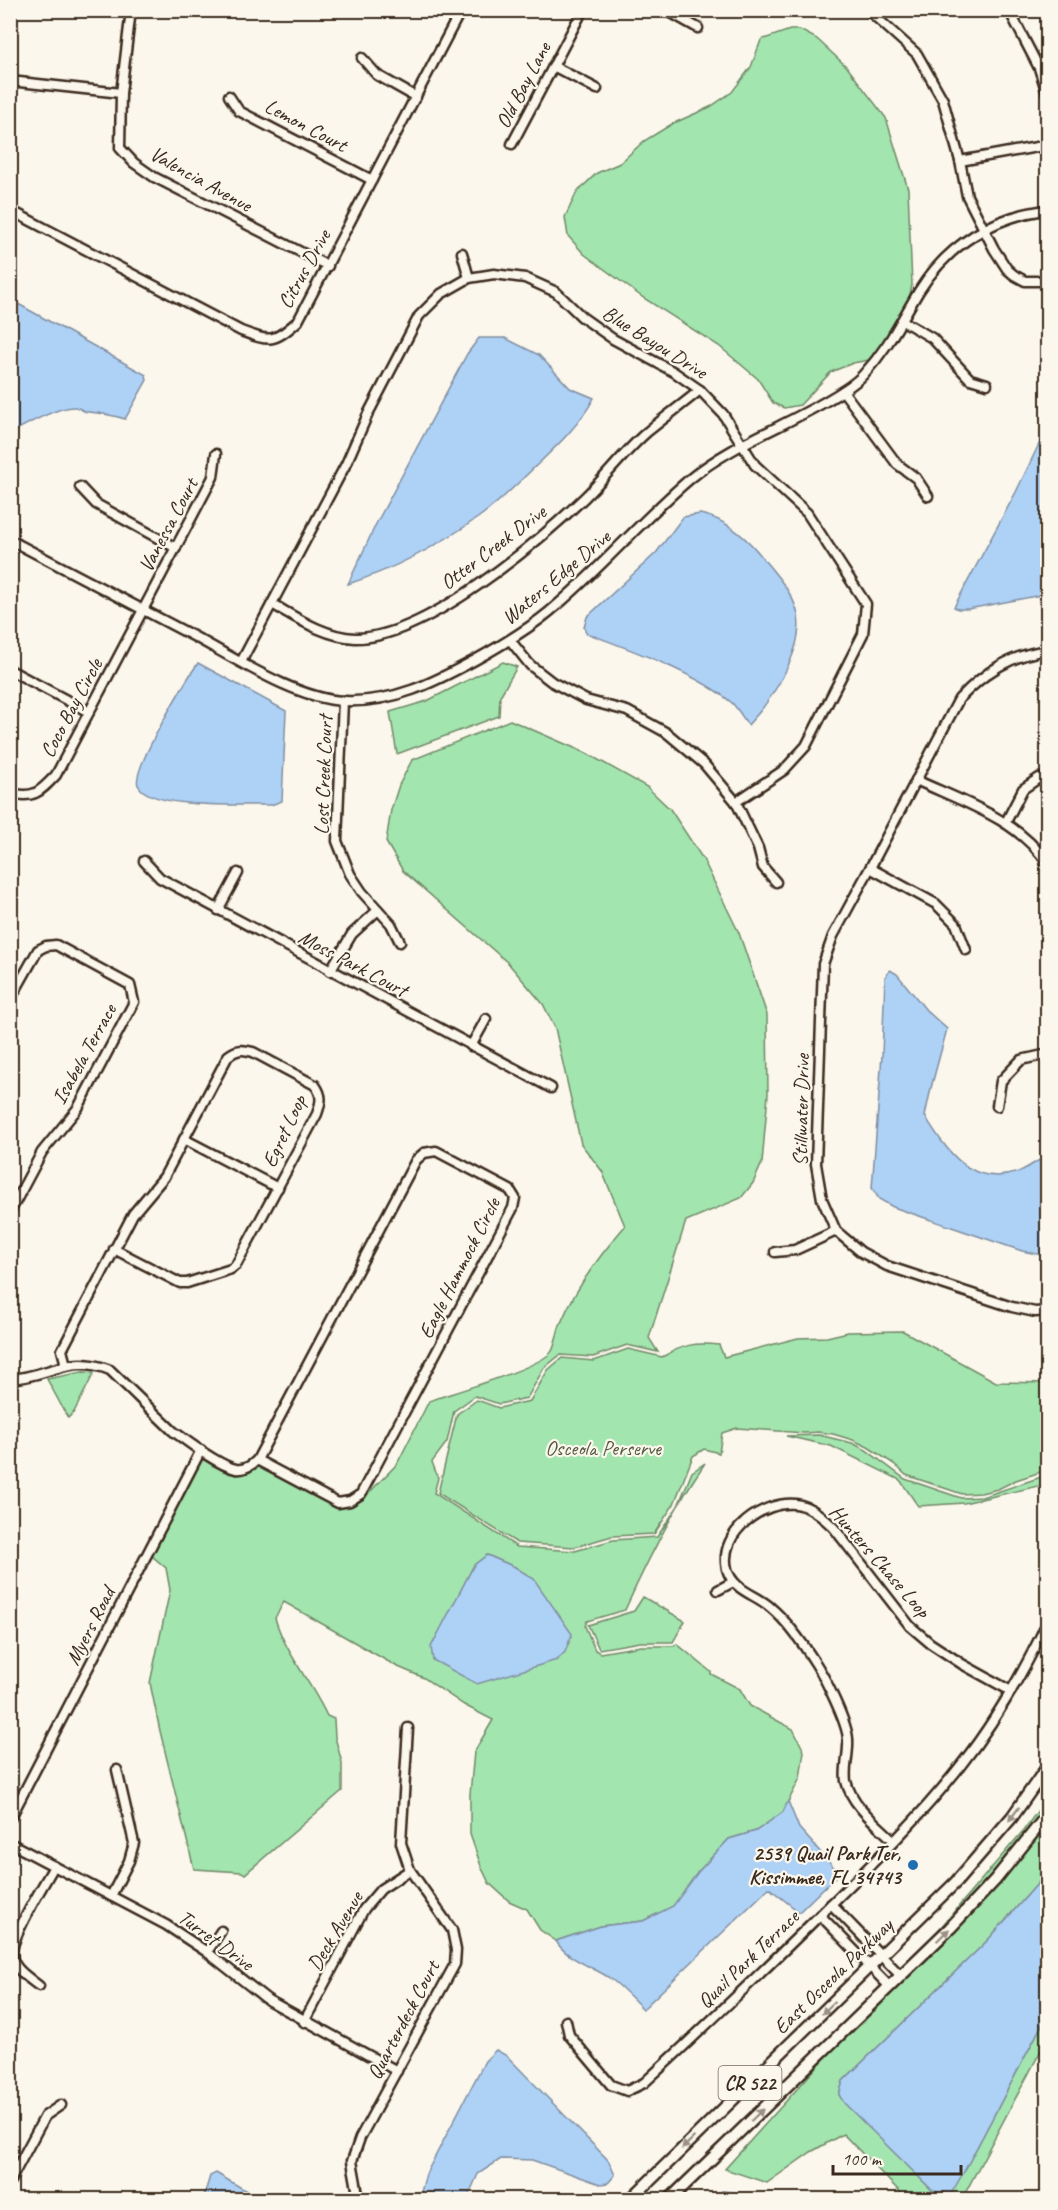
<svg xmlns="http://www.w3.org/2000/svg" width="1058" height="2210" font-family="Caveat,sans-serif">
	<rect width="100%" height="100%" fill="#fbf7ec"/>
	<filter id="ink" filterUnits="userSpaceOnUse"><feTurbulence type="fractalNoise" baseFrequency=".0167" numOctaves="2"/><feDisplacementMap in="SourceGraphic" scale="12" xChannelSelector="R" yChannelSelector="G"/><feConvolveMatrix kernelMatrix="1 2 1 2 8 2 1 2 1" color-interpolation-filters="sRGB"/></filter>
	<g filter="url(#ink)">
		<g fill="#a3e5af" stroke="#6f8866" stroke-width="1.5" fill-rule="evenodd">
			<polygon points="790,30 800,30 817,39 847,67 886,118 908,189 912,285 909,299 899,319 882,345 869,360 853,363 831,372 800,405 784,408 773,403 758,379 719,346 642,297 584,254 568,236 565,217 577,192 597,173 620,163 644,141 672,124 710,107 732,92 751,67 761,40"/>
			<polygon points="503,662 517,667 500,696 499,716 397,754 390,712 427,701"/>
			<path d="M510,720L586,753L647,787L670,809L703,859L739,933L767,1015L768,1094L762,1163L753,1183L741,1198L686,1221L649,1338L658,1352L627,1345L593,1357L560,1355L544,1368L527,1398L499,1404L475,1396L454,1411L447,1442L432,1462L438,1478L434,1493L517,1547L575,1551L613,1540L657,1537L678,1506L692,1472L705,1463C673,1509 648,1559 625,1610L587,1621L585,1626L595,1650L600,1653L641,1646H674L677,1644L711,1672V1674L740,1689L750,1706L793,1729L804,1751L800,1778L783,1812L756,1831L729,1839L698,1872L674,1906L643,1921L601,1926L556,1941L540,1930L527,1909L509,1901L489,1883L481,1866L470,1834V1794L474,1752L493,1720L464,1705L424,1678L396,1666L284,1602L275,1618C285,1653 312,1683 327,1716L334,1719L335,1737L342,1763V1791L245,1874L242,1872L194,1869L160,1731L150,1683L170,1590L166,1568L152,1556L203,1457C221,1469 239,1481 258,1466L336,1507L351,1506L364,1498L397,1464L429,1401C451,1393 543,1367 552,1351C556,1344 557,1333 560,1325C575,1288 599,1256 625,1226L602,1171L581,1144L555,1028L543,1004L508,963L403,871L386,842L391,810L399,785L412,760ZM487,1555L515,1567L433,1660L432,1647L474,1565Z"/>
			<path d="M903,1331L996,1382L1047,1383V1470L1016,1480L998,1489L981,1493L962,1494L906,1475L894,1464L868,1447L853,1440L833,1434L819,1432L804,1433L737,1428L722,1433L719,1453L704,1449L693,1456L674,1504L654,1534L612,1536L574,1547L517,1543L438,1493L457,1414L477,1400L499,1408L530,1401L548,1370L562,1358L594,1361L628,1349L662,1357C683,1345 694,1342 719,1345L724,1357L798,1338L827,1337L848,1332Z"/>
			<polygon points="83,1372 94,1373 74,1412 68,1418 47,1379"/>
			<polygon points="819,1435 852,1443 866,1450 905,1479 961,1498 982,1497 1047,1475 1047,1484 964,1503 918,1506 900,1480 831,1446 786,1436"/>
			<polygon points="643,1597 685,1621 673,1642 640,1642 599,1649 588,1625 634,1611"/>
			<polygon points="1047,1798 1047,1806 1025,1836 991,1877 929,1941 1023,1831"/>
			<polygon points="1047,1823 1047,1873 988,1940 843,2081 839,2095 933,2191 950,2194 966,2168 1047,2015 1047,2039 962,2199 907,2199 843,2134 811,2152 767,2183 725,2169 842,2039 999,1883"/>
		</g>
		<g fill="#aed1f6" stroke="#808ea0" stroke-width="1.5">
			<path d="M11,300L146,375L147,380L125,419C112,415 102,413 88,412C83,412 81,408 75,407C59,406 25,425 11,433Z"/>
			<path d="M479,338H505L539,355L570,388L594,398C581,423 558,445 538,464C519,482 500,502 479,517C439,545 395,569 348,584L376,524L467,354Z"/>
			<polygon points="1047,438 1047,594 968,609 958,609 954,607 1016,492 1041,440"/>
			<path d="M700,514C725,518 750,540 765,561C777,576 792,592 797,611C807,646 772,700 748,725C743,718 738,709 732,703C699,674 627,648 586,633L584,627L587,617L656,553L683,517Z"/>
			<path d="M198,663L286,711L282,801L271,805C245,804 150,810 138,785C131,770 187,679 198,663Z"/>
			<path d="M890,970L897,974L926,1010L947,1029L931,1088L925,1116C946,1149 969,1187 1015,1173C1026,1170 1036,1161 1047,1156V1256L1022,1251L893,1207L879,1199L872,1188L882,1055L885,977Z"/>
			<polygon points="487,1555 515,1567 534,1579 572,1634 565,1652 557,1660 477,1684 433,1660 431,1647 474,1565"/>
			<path d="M788,1801L799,1828L839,1873L799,1912L769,1888L643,2009C633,1999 623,1988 611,1979C594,1967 567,1960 556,1941L601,1926L643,1921L673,1906L698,1872L729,1839L756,1831L783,1812Z"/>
			<polygon points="1047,1873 1047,2015 966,2168 951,2194 933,2191 844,2103 839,2095 843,2081 988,1940"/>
			<polygon points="496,2050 507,2056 608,2160 615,2175 608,2183 600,2184 532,2160 501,2159 478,2174 467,2199 419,2199 426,2174 485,2061"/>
			<polygon points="216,2173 257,2197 256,2199 203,2199 210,2176"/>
			<polygon points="722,2191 755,2195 755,2199 713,2199"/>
		</g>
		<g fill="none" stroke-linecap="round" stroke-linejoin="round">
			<g stroke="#3b2a1e" stroke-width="13">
				<g id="minor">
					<polyline points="131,10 121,93 120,148 134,163 154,177 328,266"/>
					<polyline points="666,10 698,28"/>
					<polyline points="868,10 917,54 943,100 960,161 967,196 994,249 1007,269 1014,275 1025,281 1041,281"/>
					<polyline points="1009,10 1039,68 1048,96"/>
					<polyline points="362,58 377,75 416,97"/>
					<polyline points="553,66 597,89"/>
					<polyline points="10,81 121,93"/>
					<polyline points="229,96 239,111 372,180"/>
					<polyline points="512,144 583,10"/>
					<polyline points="960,161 1048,145"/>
					<path d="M10,210L241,331C271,342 273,343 298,321L461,10"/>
					<polyline points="462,253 469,278"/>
					<polyline points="903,321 932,338 970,379 987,384"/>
					<polyline points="843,391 897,464 916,478 928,496"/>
					<polyline points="80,487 96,504 176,548"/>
					<path d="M10,540C72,572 133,605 195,637C236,659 297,699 344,701C393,703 433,683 475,660C500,646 526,631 549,612C599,571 641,520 691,478C731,445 783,427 828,400C840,393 854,385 863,375C889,347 900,322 919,291C947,246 994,215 1048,210"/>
					<path d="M272,604C297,618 325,637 355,638C424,639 536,544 584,498C606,477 624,452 647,432C664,418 683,404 700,390"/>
					<polyline points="510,640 530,665 552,682 586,700 627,711 667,733 704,764 736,802 758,848 763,867 776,882"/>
					<path d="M1048,650C1010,655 985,672 959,699L870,868L833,936L823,964L816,1164L822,1199L836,1231L861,1252L887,1266L1012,1307L1035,1312L1048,1311"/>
					<polyline points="241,662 346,464 368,414 419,316 441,294 469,278 494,274 525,278 556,292 582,317 613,339 674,372 700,390 723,414 755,465 807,513 866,604 863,634 806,746 784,770 736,802"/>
					<polyline points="10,670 89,712"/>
					<polyline points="343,701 337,841 350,874 362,892 391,924 400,942"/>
					<path d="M916,780C963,802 1018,819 1048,864"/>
					<path d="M10,793C34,799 40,792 56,775L213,477L216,454"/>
					<polyline points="1006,822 1023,789 1039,778"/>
					<polyline points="144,861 160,878 551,1088"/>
					<polyline points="870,868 936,904 956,924 966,950"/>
					<polyline points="218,910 238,873"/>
					<polyline points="330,971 352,934 378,910"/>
					<polyline points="10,1000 38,950 46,946 56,945 130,985 134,1002 78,1108 42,1152 10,1212"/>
					<polyline points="471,1046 486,1019"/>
					<polyline points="997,1106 1001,1081 1021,1060 1048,1054"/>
					<polyline points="184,1139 278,1188"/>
					<polyline points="775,1252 795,1250 836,1231"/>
					<path d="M66,1365L62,1350L133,1214L164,1177L228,1056C237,1049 242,1049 253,1052L315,1085C323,1096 321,1102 317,1114L236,1265L231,1269L187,1283H180L114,1249"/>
					<path d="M10,1379C49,1377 69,1353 110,1370L173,1431C188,1442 219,1466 236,1469C244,1470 251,1466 257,1460L416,1160L424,1153L436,1151L510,1190L515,1198L513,1208L361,1494L350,1501L338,1503L257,1460"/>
					<polyline points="718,1590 733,1582"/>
					<polyline points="10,1819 201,1450"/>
					<path d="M894,1841C877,1824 852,1806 846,1781C844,1768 849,1753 848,1740C848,1724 825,1678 816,1664C804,1645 788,1622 770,1607C756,1594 733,1591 727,1569C718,1532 764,1500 796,1504C811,1506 824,1518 834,1528L910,1626L930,1643L962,1664L1011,1691"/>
					<polyline points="10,1843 166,1925 207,1952 268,2000 397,2071"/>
					<polyline points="111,1896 129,1861 134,1843 117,1770"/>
					<polyline points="831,1904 901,1976"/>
					<polyline points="820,1915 889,1986"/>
					<polyline points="207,1952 221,1931"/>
					<path d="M39,1986C29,1978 13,1969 12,1955C10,1938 45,1883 54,1866"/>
					<path d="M566,2021L569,2035L611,2085L627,2091L644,2083C704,2028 763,1971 821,1914C870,1866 919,1819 961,1765C996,1721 1024,1671 1048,1621"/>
					<polyline points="304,2022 364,1909 381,1889 410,1870"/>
					<polyline points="10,2181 45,2116 61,2105"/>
					<polyline points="359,2200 352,2161 360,2138 455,1964 456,1950 452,1930 410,1870 401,1843 408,1728"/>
				</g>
			</g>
			<g stroke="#3b2a1e" stroke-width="15">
				<g id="major">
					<polyline points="630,2200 956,1882 1012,1817 1048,1766"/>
					<polyline points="669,2200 950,1928 995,1880 1048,1814"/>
				</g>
			</g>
			<use href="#minor" stroke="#fbf7ec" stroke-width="8"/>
			<use href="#major" stroke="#fbf7ec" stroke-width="10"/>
		</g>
		<defs><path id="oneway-solid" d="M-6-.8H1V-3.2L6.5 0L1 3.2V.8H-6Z" transform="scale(1.5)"/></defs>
		<g fill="#9b9085">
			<use href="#oneway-solid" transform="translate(1014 1814) rotate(127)"/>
			<use href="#oneway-solid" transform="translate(943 1935) rotate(-44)"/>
			<use href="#oneway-solid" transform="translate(828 2008) rotate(136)"/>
			<use href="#oneway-solid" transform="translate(757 2115) rotate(-44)"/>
			<use href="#oneway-solid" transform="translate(688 2143) rotate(136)"/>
		</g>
	</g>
	<circle fill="#1f6fb2" stroke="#fbf7ec" stroke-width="2" cx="913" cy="1865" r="6"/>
	<g text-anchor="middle" stroke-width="4.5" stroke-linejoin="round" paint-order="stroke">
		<rect fill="#fbf7ec" stroke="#75685c" stroke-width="1.5" x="718.5" y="2066" width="63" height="34" rx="4.5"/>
		<g font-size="20" font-weight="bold" fill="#3b2a1e">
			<text x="750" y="2090">CR 522</text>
		</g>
		<g font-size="21" fill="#3b2a1e" stroke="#fbf7ec">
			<text transform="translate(523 85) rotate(-62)" y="7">Old Bay Lane</text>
			<text transform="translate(306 125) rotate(28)" y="7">Lemon Court</text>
			<text transform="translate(201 179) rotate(29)" y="7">Valencia Avenue</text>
			<text transform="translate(304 269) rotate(-61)" y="7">Citrus Drive</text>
			<text transform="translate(655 342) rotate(32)" y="7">Blue Bayou Drive</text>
			<text transform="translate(168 525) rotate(-62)" y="7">Vanessa Court</text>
			<text transform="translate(493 547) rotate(-37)" y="7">Otter Creek Drive</text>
			<text transform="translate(556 577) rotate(-40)" y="7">Waters Edge Drive</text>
			<text transform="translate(71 708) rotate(-62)" y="7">Coco Bay Circle</text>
			<text transform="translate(323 775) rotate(-88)" y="7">Lost Creek Court</text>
			<text transform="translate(353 963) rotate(28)" y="7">Moss Park Court</text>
			<text transform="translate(84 1054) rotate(-61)" y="7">Isabela Terrace</text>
			<text transform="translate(801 1110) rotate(-89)" y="7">Stillwater Drive</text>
			<text transform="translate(284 1131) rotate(-65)" y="7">Egret Loop</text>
			<text transform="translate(459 1268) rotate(-63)" y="7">Eagle Hammock Circle</text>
			<text transform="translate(880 1561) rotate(49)" y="7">Hunters Chase Loop</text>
			<text transform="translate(90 1626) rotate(-63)" y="7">Myers Road</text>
			<text transform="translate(335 1931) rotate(-59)" y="7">Deck Avenue</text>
			<text transform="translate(216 1940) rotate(36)" y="7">Turret Drive</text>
			<text transform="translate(748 1959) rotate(-44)" y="7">Quail Park Terrace</text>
			<text transform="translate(833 1976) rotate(-44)" y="7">East Osceola Parkway</text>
			<text transform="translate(403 2020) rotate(-62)" y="7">Quarterdeck Court</text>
		</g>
		<g font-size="21" fill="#555942" stroke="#fbf7ec">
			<text x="603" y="1455">Osceola Perserve</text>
		</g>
		<g font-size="21" font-weight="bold" fill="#3b2a1e" stroke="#fbf7ec" text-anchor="end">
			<text x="901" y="1860">2539 Quail Park Ter,<tspan x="901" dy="24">Kissimmee, FL 34743</tspan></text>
		</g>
	</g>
	<rect width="1058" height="2210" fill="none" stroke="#fbf7ec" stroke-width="36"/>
	<rect x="18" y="18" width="1022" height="2174" fill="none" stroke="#3b2a1e" stroke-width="2" filter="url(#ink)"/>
	<path d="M833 2165v9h128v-9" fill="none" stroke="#3b2a1e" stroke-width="3"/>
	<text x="842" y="2165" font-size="18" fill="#3b2a1e" stroke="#fbf7ec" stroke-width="4.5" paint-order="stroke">100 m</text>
</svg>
